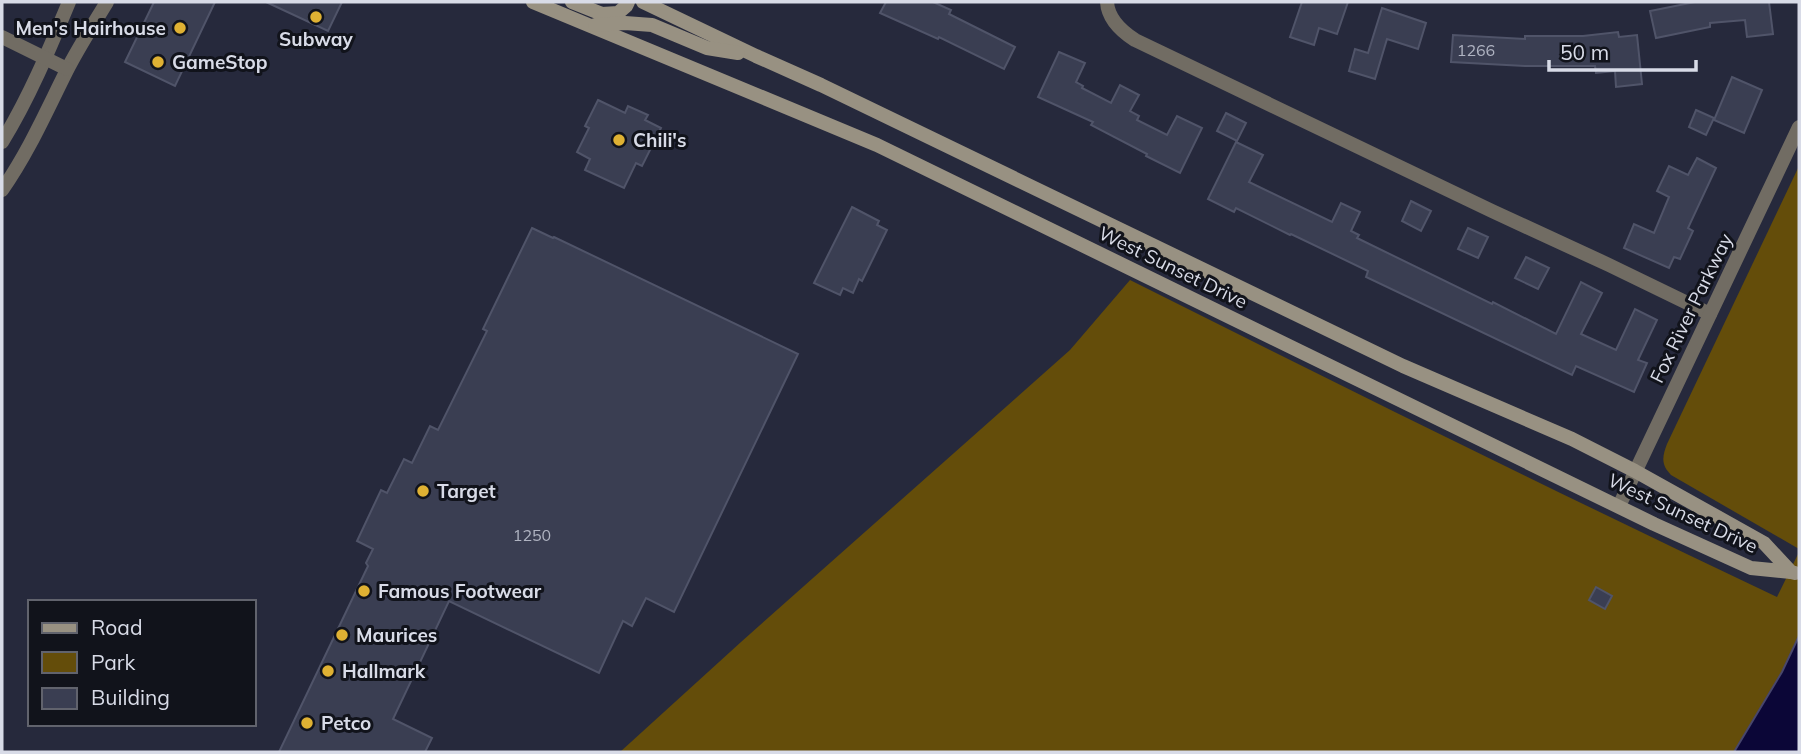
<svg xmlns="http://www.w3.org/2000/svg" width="1801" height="754" font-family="Mulish,sans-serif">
	<rect width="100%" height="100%" fill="#26293c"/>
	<g fill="#644d0a">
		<path d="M1799,166V549L1671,475C1661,465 1662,457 1667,444Z"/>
		<path d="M1130,280C1345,388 1560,494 1777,597L1799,552V752H620L741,642L1070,350Z"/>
	</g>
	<polygon fill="#0b0637" stroke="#48466c" stroke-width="2" points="1799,636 1799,752 1734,752 1782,672"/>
	<g fill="#3a3e52" stroke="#505469" stroke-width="2">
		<polygon points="154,2 215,2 175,86 125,62"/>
		<polygon points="266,2 342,2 328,31"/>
		<polygon points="886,2 933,2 951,10 949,14 1015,47 1004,69 939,37 938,39 880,13"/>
		<polygon points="1302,2 1348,2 1337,34 1319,28 1314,45 1290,37"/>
		<polygon points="1695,2 1769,2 1773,34 1747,37 1745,20 1710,23 1710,27 1656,38 1650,11"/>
		<polygon points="1382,8 1426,23 1418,49 1387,39 1375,79 1349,71 1355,49 1368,53"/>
		<polygon points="1618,32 1619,37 1637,35 1642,84 1616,87 1615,71 1596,73 1595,66 1525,66 1451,62 1453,35 1525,39 1525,36 1583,36"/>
		<polygon points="1059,52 1085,63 1076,82 1083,86 1082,88 1111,103 1120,85 1139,95 1130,111 1139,116 1137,120 1167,135 1177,116 1202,128 1180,173 1146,156 1147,154 1091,125 1093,122 1038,97"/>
		<polygon points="1732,77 1762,90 1744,133 1714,120"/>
		<polygon points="598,100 625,113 628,106 648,115 645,120 661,128 642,166 636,163 624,188 585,170 590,159 577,152 589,128 585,126"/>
		<polygon points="1696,110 1714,118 1706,135 1689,127"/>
		<polygon points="1226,113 1246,123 1237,141 1217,131"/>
		<polygon points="1236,142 1263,155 1249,182 1332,222 1341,203 1360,212 1351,231 1359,235 1357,238 1492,304 1493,302 1556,334 1581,282 1602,293 1581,334 1616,350 1635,309 1657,320 1638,360 1647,363 1634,392 1576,366 1572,375 1366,277 1368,271 1291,234 1290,235 1236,208 1234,212 1208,199"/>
		<polygon points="1697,158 1716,168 1688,228 1693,231 1680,259 1674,257 1669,268 1624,248 1634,224 1654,233 1669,197 1657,191 1669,166 1688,175"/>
		<polygon points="1411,201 1431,211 1421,231 1402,221"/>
		<polygon points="852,207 879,221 877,225 887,230 862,281 859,279 853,293 843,288 840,295 814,283"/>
		<polygon points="532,228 553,238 554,237 798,354 674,612 646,598 632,626 623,621 599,673 449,601 393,719 432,738 425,752 279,752 368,566 366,563 373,549 357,541 381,490 387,493 404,459 412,463 430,426 438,430 487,331 483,329"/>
		<polygon points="1468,228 1488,237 1478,258 1458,249"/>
		<polygon points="1526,257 1549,268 1538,289 1515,278"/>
		<polygon points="1596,587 1612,596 1605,609 1589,600"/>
	</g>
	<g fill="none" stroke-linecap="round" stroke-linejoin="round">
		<g stroke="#716c63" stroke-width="14">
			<path d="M1107,2C1108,19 1121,31 1135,40L1492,211L1609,265L1710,314"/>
			<path d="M2,142C29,98 49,50 69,2"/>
			<path d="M2,190C28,153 46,112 66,72C78,48 93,25 107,2"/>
		</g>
		<g stroke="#716c63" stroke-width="14">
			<polyline points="2,37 67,69"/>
			<polyline points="1619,506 1799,127"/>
		</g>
		<g stroke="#989182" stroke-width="14">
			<polyline points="533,2 877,145 1654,524 1751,568 1791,572"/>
			<polyline points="572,2 602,14 618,13 626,6 628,2"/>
			<polyline points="643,2 756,56 821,85 1403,366 1572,439 1635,471 1764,543 1791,572 1795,573"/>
			<polyline points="595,25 625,23 652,25 707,48 738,53"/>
		</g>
	</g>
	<g fill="#dfb133" stroke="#11131b" stroke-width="2.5">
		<circle cx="316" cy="17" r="7"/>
		<circle cx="180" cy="28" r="7"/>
		<circle cx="158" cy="62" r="7"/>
		<circle cx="619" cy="140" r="7"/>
		<circle cx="423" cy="491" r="7"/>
		<circle cx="364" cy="591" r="7"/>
		<circle cx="342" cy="635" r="7"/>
		<circle cx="328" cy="671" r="7"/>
		<circle cx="307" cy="723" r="7"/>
	</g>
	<g text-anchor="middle" stroke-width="6" stroke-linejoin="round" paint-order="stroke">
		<g font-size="16" fill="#b0b4c2">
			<text x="1476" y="56">1266</text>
			<text x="532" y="541">1250</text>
		</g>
		<g font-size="19" font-weight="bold" fill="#d8dbe7" stroke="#11131b" text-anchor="start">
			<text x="166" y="35" text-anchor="end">Men's Hairhouse</text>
			<text x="316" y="46" text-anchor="middle">Subway</text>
			<text x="172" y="69">GameStop</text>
			<text x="633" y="147">Chili's</text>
			<text x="437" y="498">Target</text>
			<text x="378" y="598">Famous Footwear</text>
			<text x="356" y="642">Maurices</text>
			<text x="342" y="678">Hallmark</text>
			<text x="321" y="730">Petco</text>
		</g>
		<g font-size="19" fill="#d8dbe7" stroke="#11131b">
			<text transform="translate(1173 267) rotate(26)" y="7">West Sunset Drive</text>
			<text transform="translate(1691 308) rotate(-64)" y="7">Fox River Parkway</text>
			<text transform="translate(1683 513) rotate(25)" y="7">West Sunset Drive</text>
		</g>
	</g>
	<rect width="1801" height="754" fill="none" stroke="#d8dbe7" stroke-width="7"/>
	<rect x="28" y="600" width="228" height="126" fill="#11131b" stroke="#61636d" stroke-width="2"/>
	<rect x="42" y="623" width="35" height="10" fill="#989182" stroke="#61636d" stroke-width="2"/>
	<text x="91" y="635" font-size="21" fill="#d8dbe7">Road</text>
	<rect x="42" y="652" width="35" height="21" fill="#644d0a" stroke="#61636d" stroke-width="2"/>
	<text x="91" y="670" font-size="21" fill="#d8dbe7">Park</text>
	<rect x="42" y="688" width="35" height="21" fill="#3a3e52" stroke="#61636d" stroke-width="2"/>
	<text x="91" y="705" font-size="21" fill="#d8dbe7">Building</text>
	<path d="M1549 60v10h147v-10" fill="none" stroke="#d8dbe7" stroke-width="3.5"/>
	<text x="1560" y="60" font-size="21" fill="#d8dbe7" stroke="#11131b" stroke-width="5" paint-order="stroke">50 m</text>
</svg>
